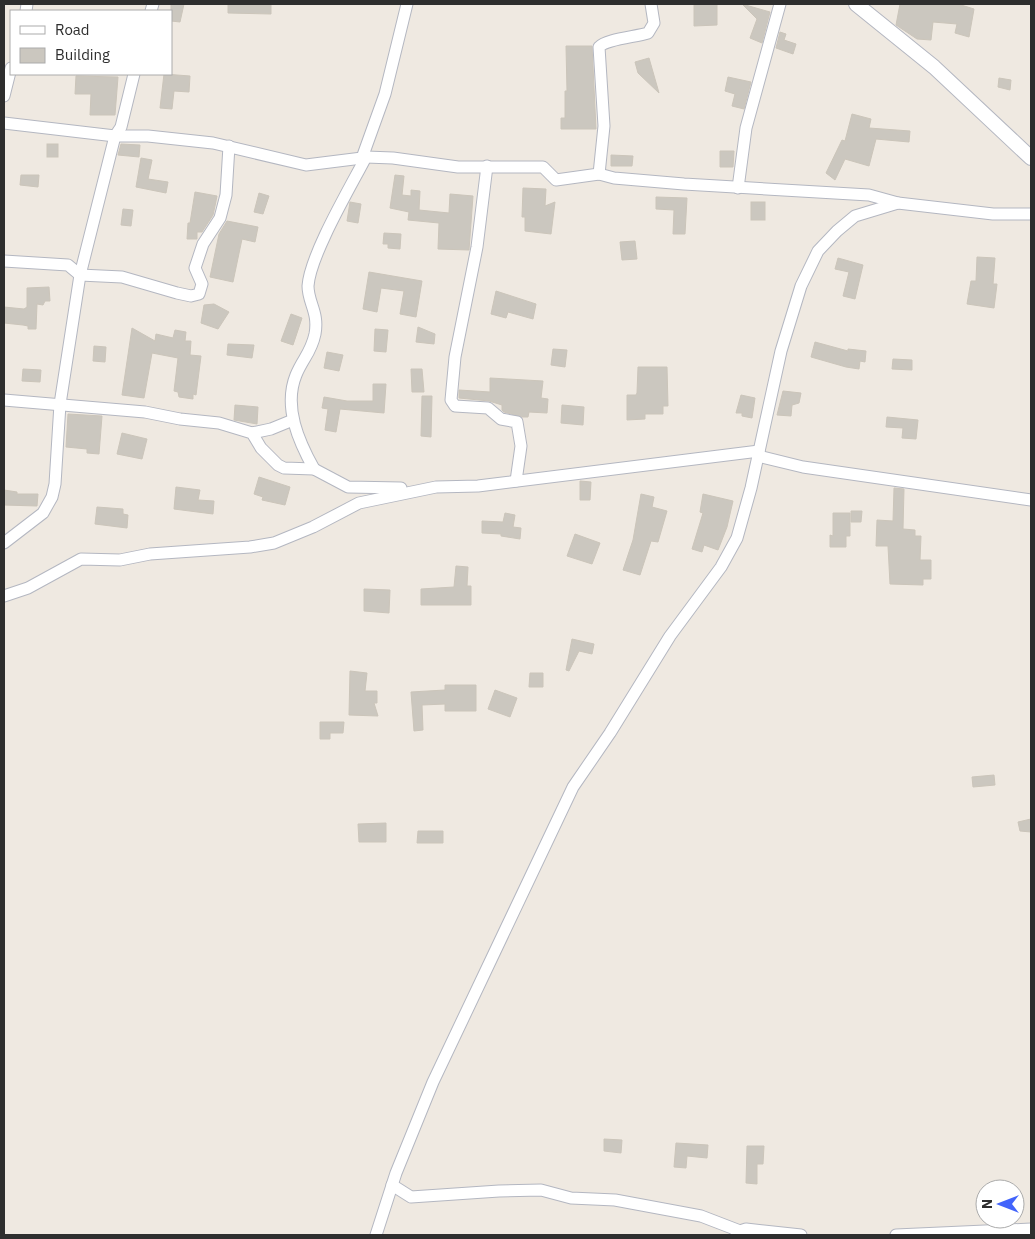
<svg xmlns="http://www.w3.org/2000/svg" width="1035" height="1239" font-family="'IBM Plex Sans',sans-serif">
	<rect width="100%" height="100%" fill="#efe9e1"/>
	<g fill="#cbc7bf" stroke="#cbc5ba">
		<polygon points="171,4 184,4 180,22 171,21"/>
		<polygon points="228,4 271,4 271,14 228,13"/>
		<polygon points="702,4 717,4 717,25 694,26 694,5"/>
		<polygon points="742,4 770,12 762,43 750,38 757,19"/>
		<polygon points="900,4 958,4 974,9 969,37 955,33 957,24 933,22 931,40 917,39 896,25"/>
		<polygon points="780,32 786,34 784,40 796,44 793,54 776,48"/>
		<polygon points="566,46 592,46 596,129 561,129 561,118 565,118 565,91 567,91"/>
		<polygon points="649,58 659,93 638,73 635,62"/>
		<polygon points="164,74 190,76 189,92 174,91 172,109 160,108"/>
		<polygon points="76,76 118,77 115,115 90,115 91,94 75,94"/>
		<polygon points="728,77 751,82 744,109 732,106 735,94 725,91"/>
		<polygon points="999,78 1011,80 1010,90 998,87"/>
		<polygon points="852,114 871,119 869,128 910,131 909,142 876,139 869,166 845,159 835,180 826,173 842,140 845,141"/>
		<rect x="47" y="144" width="11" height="13"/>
		<polygon points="121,144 140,145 139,157 118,155"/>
		<polygon points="720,151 734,151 733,167 720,167"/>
		<polygon points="611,155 633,156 632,166 611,166"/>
		<polygon points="141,158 152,160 148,179 168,182 166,193 136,187"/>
		<polygon points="21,175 39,175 38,187 20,185"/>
		<polygon points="395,175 404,176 402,195 411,196 411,190 420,191 419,210 449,213 450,194 473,196 469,250 438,249 439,223 408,220 409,212 390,208"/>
		<polygon points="523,188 546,189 545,206 555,202 551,234 525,231 525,217 522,217"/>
		<polygon points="195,192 217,196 215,206 213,215 202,232 197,232 197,239 187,239 188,223 190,223"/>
		<polygon points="259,193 269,196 263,214 254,212"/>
		<polygon points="656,197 687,198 685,234 673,234 674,210 656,209"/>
		<polygon points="350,202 361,204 358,223 347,221"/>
		<rect x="751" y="202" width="14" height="18"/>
		<polygon points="123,209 133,210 131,226 121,225"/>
		<polygon points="227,221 258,227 255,242 242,239 233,282 210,277 219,234"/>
		<polygon points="384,233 401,234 400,249 388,248 388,244 383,244"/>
		<polygon points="635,241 637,259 622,260 620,242"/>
		<polygon points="977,257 995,258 993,284 997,284 994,308 967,304 971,281 976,281"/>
		<polygon points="838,258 863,265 855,299 843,296 849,272 835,269"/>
		<polygon points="369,272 422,281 416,317 400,314 404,291 381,288 377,312 363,309"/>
		<polygon points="49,287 50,301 45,301 43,305 37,304 36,329 28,329 28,326 23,325 4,323 4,307 24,309 27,307 27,288"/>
		<polygon points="496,291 536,304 533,319 508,312 506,318 491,314"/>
		<polygon points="214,304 229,312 218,329 201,323 204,305"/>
		<polygon points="291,314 302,318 293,345 281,341"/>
		<polygon points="418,327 435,334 434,344 416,342"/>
		<polygon points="132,328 155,341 156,334 173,338 175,330 186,332 185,341 191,341 190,355 201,356 196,395 193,394 193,399 179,397 178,392 174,391 178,358 152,353 144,398 122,395"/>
		<polygon points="375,329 388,330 386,352 374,351"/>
		<polygon points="815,342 848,351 848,349 866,351 865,362 860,361 859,369 846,367 811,357"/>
		<polygon points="228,344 254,345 252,358 227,355"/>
		<polygon points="94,346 106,347 105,362 93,361"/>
		<polygon points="553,349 567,350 565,367 551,365"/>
		<polygon points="327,352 343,355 339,371 324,368"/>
		<polygon points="893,359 912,360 912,370 892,369"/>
		<polygon points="638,367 667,367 668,406 663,406 663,414 645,414 645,419 627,420 627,395 636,395 637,393"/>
		<polygon points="23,369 41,370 40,382 22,381"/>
		<polygon points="411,369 422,369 424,392 412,392"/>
		<polygon points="490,378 543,381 541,398 548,399 547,413 529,412 528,417 522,417 504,412 502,410 502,405 489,401 459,398 459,390 490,392"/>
		<polygon points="373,384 386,384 384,413 340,409 336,432 325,430 328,409 322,408 324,397 347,401 373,401"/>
		<polygon points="783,391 801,393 799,403 792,405 791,416 777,415"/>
		<polygon points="741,395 755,398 752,418 742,416 742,413 736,413"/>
		<polygon points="422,396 432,396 431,437 421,436"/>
		<polygon points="235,405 258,407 257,424 234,420"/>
		<polygon points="562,405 584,407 583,425 561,423"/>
		<polygon points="68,414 102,416 99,454 87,453 87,449 66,447"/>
		<polygon points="887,417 918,420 916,439 902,438 903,428 886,427"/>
		<polygon points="122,433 147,439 142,459 117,454"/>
		<polygon points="259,477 290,487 285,505 262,500 263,497 254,494"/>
		<polygon points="580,481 591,482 590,500 580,500"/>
		<polygon points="176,487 200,490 198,500 214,501 213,514 174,509"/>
		<polygon points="894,488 904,489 903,529 915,530 915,536 921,536 920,560 931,560 931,579 923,579 923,585 890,584 888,546 876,546 877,520 893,521"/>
		<polygon points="4,490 17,492 17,494 38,494 37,506 4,505"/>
		<polygon points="641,494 654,497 652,507 667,511 658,542 651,541 640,575 623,570 633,540"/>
		<polygon points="703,494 733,501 727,527 718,550 704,545 702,552 692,549 703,513 700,512"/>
		<polygon points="97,507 123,509 123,514 128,515 127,528 95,524"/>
		<polygon points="851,511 862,511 861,522 851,522"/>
		<polygon points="505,513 515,515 513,527 521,528 520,539 501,536 501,534 482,533 482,521 503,522"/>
		<polygon points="833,513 850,513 850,536 846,536 846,547 830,547 830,535 833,536"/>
		<polygon points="575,534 600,543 592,564 567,556"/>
		<polygon points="456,566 468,567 467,586 471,586 471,605 421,605 421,589 454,587"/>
		<polygon points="364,589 390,590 389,613 364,611"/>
		<polygon points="572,639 594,644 592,654 579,651 569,671 566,670"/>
		<polygon points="350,671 367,673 365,691 377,691 377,703 374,703 378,716 349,715"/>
		<polygon points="530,673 543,673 543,687 529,687"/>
		<polygon points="445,685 476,685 476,711 445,711 445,704 422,705 423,730 414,731 411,692 445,690"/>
		<polygon points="495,690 517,698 510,717 488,709"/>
		<polygon points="320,722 344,722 343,733 330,733 330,739 320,739"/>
		<polygon points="994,775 995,785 973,787 972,777"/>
		<polygon points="1031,819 1031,832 1020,831 1018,822"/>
		<polygon points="386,823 386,842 359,842 358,824"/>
		<polygon points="418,831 443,831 443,843 417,843"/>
		<polygon points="604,1139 622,1140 621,1153 604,1151"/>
		<polygon points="676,1143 708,1145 707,1158 687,1156 686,1168 674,1167"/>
		<polygon points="747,1146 764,1146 763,1164 757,1164 757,1184 746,1183"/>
	</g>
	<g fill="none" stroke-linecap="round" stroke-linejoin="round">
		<g stroke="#b4b7c1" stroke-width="13">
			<g id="minor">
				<polyline points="26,11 27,4"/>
				<polyline points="151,11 153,4"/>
				<polyline points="4,96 11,68"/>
				<polyline points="4,123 115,136 148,136 213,143 306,165 362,158 385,94 407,4"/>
				<polyline points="366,157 393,158 458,167 543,167 556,180 599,174 614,178 684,184 869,195 898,203"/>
				<polyline points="487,166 477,247 455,357 451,400 455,406 488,408 501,419 517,422 521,446 516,481"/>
				<path d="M599,174L604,126L599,47C606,39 635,37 648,33L654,23L651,4"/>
				<polyline points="738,188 746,128 780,4"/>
				<polyline points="4,261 68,265 80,275 122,277 177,293 191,296 199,294 202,284 195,268 203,244 220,218 226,195 229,146"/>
				<polyline points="4,400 145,412 180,419 219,423 252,433 261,448 278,465 284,468 314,469 348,487 401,488"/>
				<polyline points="252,433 271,429 293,420"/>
				<polyline points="758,456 803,467 1031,500"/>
				<path d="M314,469C299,442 283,407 296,375C303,358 311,353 315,334C319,312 308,303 308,286C310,255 351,186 366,157L362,158"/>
				<polyline points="4,543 43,513 52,497 55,484 60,404 80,275 115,136 121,127 134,74"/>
				<polyline points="4,596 28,588 81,559 120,560 150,554 250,547 274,543 313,527 359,503 436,487 478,486 759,451"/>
				<polyline points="392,1185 411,1197 499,1191 541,1190 571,1198 615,1200 701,1216 740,1231"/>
				<polyline points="376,1235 396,1173 433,1082 573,787 610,733 670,636 721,567 737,538 751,488 781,351 801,286 818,251 837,231 855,216 898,203 993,214 1031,214"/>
				<polyline points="736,1235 740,1231 746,1229 801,1235"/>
				<polyline points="896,1235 1031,1229"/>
			</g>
		</g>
		<g stroke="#b4b7c1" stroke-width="16">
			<polyline id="tertiary" points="856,4 934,67 1031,158"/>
		</g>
		<use href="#minor" stroke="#fff" stroke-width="11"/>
		<use href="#tertiary" stroke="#fff" stroke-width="14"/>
	</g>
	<rect width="1035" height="1239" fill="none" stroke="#2e2e2e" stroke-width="10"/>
	<rect x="10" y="10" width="162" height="65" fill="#ffffff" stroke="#ababab"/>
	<rect x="20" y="26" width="25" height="8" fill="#ffffff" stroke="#ababab"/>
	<text x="55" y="35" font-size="15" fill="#2e2e2e">Road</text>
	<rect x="20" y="48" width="25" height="15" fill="#cbc7bf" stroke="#ababab"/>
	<text x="55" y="60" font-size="15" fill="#2e2e2e">Building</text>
	<g transform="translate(1000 1204) rotate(270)"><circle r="24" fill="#ffffff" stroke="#ababab"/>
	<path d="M0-4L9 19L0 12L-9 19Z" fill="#4264fb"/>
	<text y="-8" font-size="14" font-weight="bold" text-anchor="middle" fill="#2e2e2e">N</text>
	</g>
</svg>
